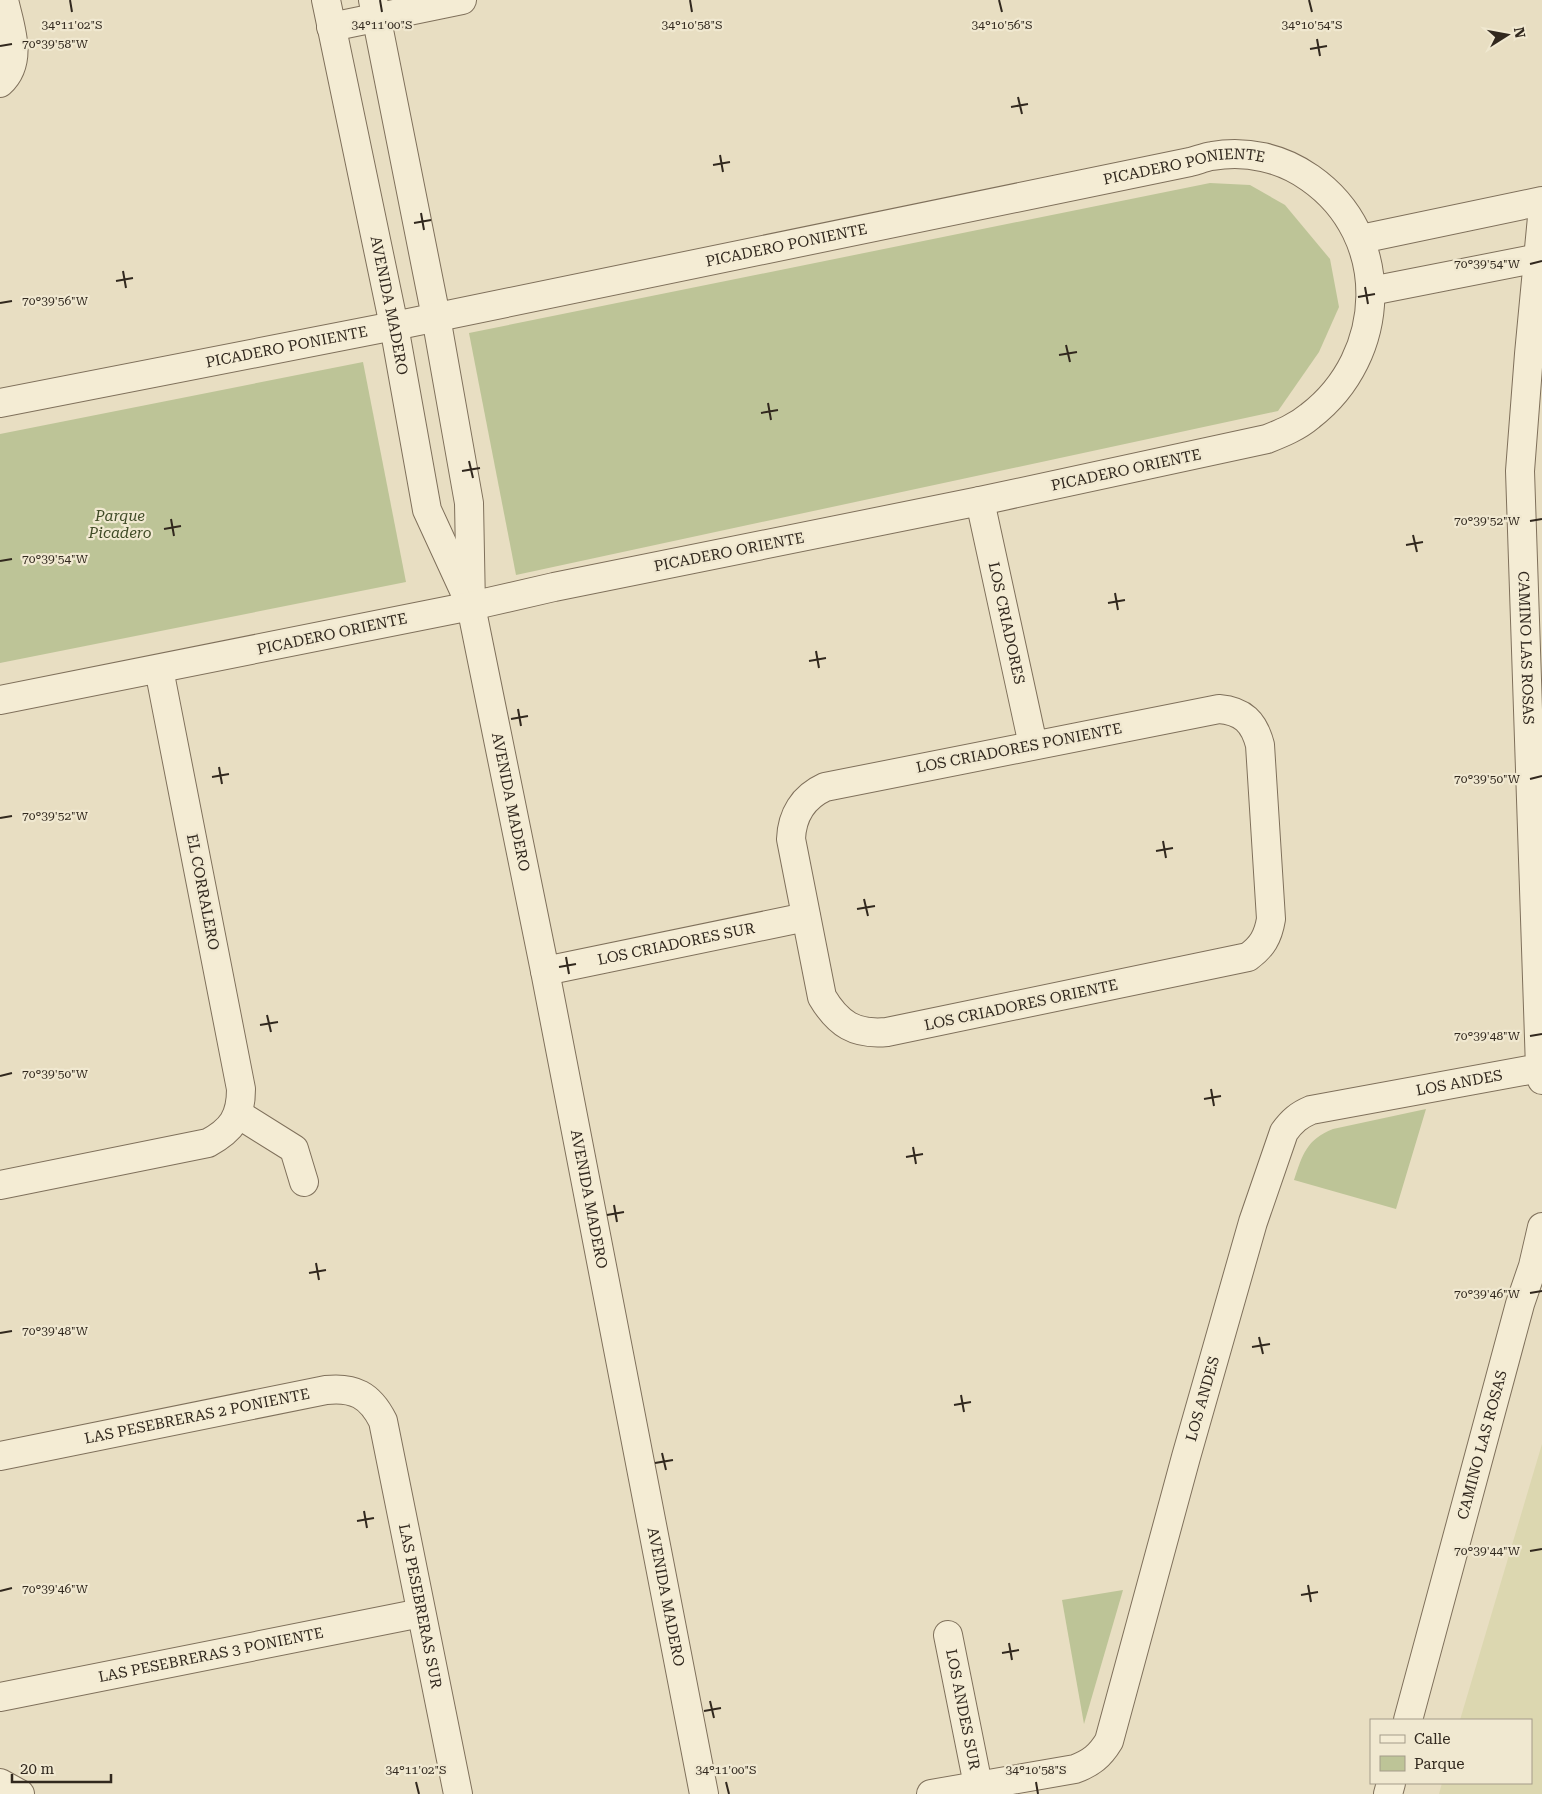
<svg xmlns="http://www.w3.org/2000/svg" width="1542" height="1794" font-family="'Roboto Serif',serif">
	<rect width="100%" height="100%" fill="#e8dec2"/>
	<polygon fill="#dcd7b0" points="1542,1444 1542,1794 1439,1794 1442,1783 1531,1783 1531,1720 1460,1720"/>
	<g fill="#bdc497">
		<polygon points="1210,183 1250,185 1285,205 1330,259 1339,307 1319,352 1278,411 516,575 469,333"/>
		<polygon points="363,362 406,582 0,663 0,434"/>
		<path d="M1426,1109L1396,1209L1294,1180C1303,1154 1306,1140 1333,1129Z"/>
		<polygon points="1123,1590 1084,1724 1062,1600"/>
	</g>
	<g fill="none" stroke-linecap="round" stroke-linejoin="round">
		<g stroke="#7f705b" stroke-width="30">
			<g id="minor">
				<path id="s1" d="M326,0L394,326L427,510L467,597"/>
				<path id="s2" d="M373,0L436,317L469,503L471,606L545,971L704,1794"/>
				<polyline points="331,27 462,0"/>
				<path d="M0,83C24,61 10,27 4,0"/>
				<path id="s3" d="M1542,217L1529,354L1520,471L1540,1068L1542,1080"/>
				<polyline points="1361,239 1542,201"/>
				<polyline points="1371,291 1539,258"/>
				<path id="s4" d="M0,403L394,326L1190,162C1198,160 1205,157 1212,156C1247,150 1282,158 1310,178C1393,236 1388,356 1310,416C1297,427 1282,433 1267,439L980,501L554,587L471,606L0,700"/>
				<path id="s5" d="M980,501L1033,745"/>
				<path d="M1219,709C1243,711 1254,722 1260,745L1271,919C1268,937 1262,947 1248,957L887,1032C855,1035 838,1024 822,997L791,839C792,815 803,797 825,787Z"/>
				<path id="s6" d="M545,971L806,917"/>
				<polyline points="238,1114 294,1149 304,1182"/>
				<path d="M0,1185L208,1143C232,1130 241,1117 241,1089L159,669"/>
				<path id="s7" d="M0,1456L326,1390C354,1387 370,1395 383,1421L458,1794"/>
				<path id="s8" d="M948,1635L978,1785"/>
				<path id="s9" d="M0,1697L421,1613"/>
				<path id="s10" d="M1408,1720L1520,1304L1533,1266L1542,1227"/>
				<polyline points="0,1783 20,1794"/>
				<path id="s11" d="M931,1794L1075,1769C1091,1763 1100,1756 1109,1741L1186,1457L1253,1222L1284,1132C1292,1121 1299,1115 1311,1110L1540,1068"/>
				<polyline points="1388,1794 1391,1783"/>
			</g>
		</g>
		<use href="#minor" stroke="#f4ecd4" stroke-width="28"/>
	</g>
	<path fill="none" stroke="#31281e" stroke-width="2" d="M70,0L72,12M380,0L382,12M690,0L692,12M999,0L1002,12M1309,0L1312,12M1317,39L1320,56M0,46L12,44M1310,49L1327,46M1018,97L1022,114M1011,107L1028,104M720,155L723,172M713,165L730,162M421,213L424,230M414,223L431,220M1530,264L1542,261M123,271L126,288M116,281L133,278M1365,287L1368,304M1358,297L1375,294M0,303L12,301M1066,345L1070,362M1059,355L1077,352M768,403L771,420M761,413L778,410M469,461L473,478M462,471L480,468M171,519L174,536M1530,521L1542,519M164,529L181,526M1413,535L1417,552M1406,545L1423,542M0,561L12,559M1115,593L1118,610M1108,603L1125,600M816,651L819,668M809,661L826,658M518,709L521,726M511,719L528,716M219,767L222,784M212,777L229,774M1530,779L1542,776M0,818L12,816M1163,841L1166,858M1156,851L1173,848M864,899L868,916M857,909L875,906M566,957L569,974M559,967L576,964M267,1015L271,1032M260,1025L278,1022M1530,1036L1542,1034M0,1076L12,1073M1211,1089L1214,1106M1204,1099L1221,1096M913,1147L916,1164M906,1157L923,1154M614,1205L617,1222M607,1215L624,1212M316,1263L319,1280M309,1273L326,1270M1530,1293L1542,1291M0,1333L12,1331M1259,1337L1263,1354M1252,1347L1270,1344M961,1395L964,1412M954,1405L971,1402M662,1453L666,1470M655,1463L673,1460M364,1511L367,1528M357,1521L374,1518M1530,1551L1542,1549M1308,1585L1311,1602M0,1591L12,1588M1301,1595L1318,1592M1009,1643L1012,1660M1002,1653L1019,1650M710,1701L714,1718M704,1711L721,1708M416,1782L419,1794M726,1782L729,1794M1036,1782L1038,1794"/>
	<g text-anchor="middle" stroke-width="4.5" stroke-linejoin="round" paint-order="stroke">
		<g font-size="15" fill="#31281e" stroke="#f0e8d0">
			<text dy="5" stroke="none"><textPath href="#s4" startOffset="1208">PICADERO PONIENTE</textPath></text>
			<text dy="5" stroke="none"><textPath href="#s4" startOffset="802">PICADERO PONIENTE</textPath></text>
			<text dy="5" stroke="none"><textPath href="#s1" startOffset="312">AVENIDA MADERO</textPath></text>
			<text dy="5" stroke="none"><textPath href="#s4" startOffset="292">PICADERO PONIENTE</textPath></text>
			<text transform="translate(1126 470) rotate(-12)" y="5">PICADERO ORIENTE</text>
			<text transform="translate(729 552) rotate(-11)" y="5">PICADERO ORIENTE</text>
			<text dy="5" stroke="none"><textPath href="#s5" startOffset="125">LOS CRIADORES</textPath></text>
			<text transform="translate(332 634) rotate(-12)" y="5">PICADERO ORIENTE</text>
			<text dy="5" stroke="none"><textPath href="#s3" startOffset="432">CAMINO LAS ROSAS</textPath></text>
			<text transform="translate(1019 748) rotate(-11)" y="5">LOS CRIADORES PONIENTE</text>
			<text dy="5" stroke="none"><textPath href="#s2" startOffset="815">AVENIDA MADERO</textPath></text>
			<text transform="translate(203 892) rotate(79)" y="5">EL CORRALERO</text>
			<text dy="5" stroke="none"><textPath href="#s6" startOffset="134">LOS CRIADORES SUR</textPath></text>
			<text transform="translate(1021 1005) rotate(-12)" y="5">LOS CRIADORES ORIENTE</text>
			<text dy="5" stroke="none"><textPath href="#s11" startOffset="1011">LOS ANDES</textPath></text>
			<text dy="5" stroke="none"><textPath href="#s2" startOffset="1220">AVENIDA MADERO</textPath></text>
			<text dy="5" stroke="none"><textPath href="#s11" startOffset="546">LOS ANDES</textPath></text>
			<text dy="5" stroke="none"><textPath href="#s7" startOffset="201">LAS PESEBRERAS 2 PONIENTE</textPath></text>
			<text dy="5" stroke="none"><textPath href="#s10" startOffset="285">CAMINO LAS ROSAS</textPath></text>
			<text dy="5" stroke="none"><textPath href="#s2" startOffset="1625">AVENIDA MADERO</textPath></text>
			<text dy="5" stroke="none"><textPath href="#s7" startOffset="592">LAS PESEBRERAS SUR</textPath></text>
			<text dy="5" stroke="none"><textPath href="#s9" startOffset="215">LAS PESEBRERAS 3 PONIENTE</textPath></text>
			<text dy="5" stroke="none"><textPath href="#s8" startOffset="76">LOS ANDES SUR</textPath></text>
		</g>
		<g font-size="15" font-style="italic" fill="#404b27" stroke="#f0e8d0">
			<text x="120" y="521">Parque<tspan x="120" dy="17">Picadero</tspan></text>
		</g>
	</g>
	<g font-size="12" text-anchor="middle" fill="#31281e" stroke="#f0e8d0" stroke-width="4.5" stroke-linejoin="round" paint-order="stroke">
		<text x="72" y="29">34°11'02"S</text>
		<text x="382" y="29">34°11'00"S</text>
		<text x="692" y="29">34°10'58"S</text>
		<text x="1002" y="29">34°10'56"S</text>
		<text x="1312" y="29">34°10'54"S</text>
		<text x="55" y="48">70°39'58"W</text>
		<text x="1487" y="268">70°39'54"W</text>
		<text x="55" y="305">70°39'56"W</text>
		<text x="1487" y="525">70°39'52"W</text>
		<text x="55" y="563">70°39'54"W</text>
		<text x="1487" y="783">70°39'50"W</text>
		<text x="55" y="820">70°39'52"W</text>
		<text x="1487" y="1040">70°39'48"W</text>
		<text x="55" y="1078">70°39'50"W</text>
		<text x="1487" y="1298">70°39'46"W</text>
		<text x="55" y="1335">70°39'48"W</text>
		<text x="1487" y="1555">70°39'44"W</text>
		<text x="55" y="1593">70°39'46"W</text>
		<text x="416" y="1774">34°11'02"S</text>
		<text x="726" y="1774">34°11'00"S</text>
		<text x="1036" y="1774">34°10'58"S</text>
	</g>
	<rect x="1370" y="1719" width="162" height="65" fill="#f0e8d0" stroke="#a49b89"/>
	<rect x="1380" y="1735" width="25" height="8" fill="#f4ecd4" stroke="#a49b89"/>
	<text x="1414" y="1744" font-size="15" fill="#31281e">Calle</text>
	<rect x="1380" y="1756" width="25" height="15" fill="#bdc497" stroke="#a49b89"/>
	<text x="1414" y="1769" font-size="15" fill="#31281e">Parque</text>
	<g transform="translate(1507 35) rotate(79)" stroke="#f0e8d0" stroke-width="4" paint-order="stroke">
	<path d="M0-4L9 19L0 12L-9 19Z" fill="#31281e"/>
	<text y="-8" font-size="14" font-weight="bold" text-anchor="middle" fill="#31281e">N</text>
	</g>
	<path d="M12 1774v8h99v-8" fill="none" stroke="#31281e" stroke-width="2.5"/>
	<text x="20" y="1774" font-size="15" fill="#31281e" stroke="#f0e8d0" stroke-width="4" paint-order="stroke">20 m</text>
</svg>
